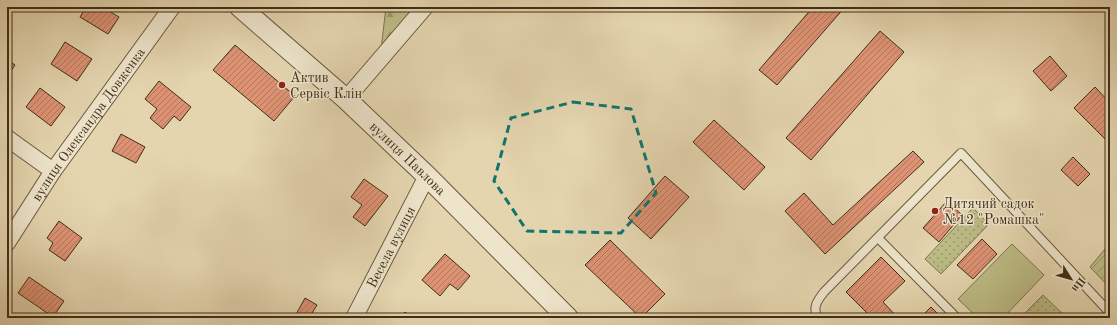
<svg xmlns="http://www.w3.org/2000/svg" width="1117" height="325" font-family="'Old Standard TT',serif">
	<defs>
		<pattern id="forest-firs" width="22" height="20" patternUnits="userSpaceOnUse"><rect width="22" height="20" fill="#bcbb85"/><path d="M5 1l3.5 6h-7zM16 11l3.5 6h-7z" fill="#9a986c"/></pattern>
		<pattern id="park-dots" width="8" height="8" patternUnits="userSpaceOnUse"><rect width="8" height="8" fill="#bcbb85"/><path d="M2 2h.1M6 6h.1" fill="none" stroke="#9a986c" stroke-width="1.8" stroke-linecap="round"/></pattern>
		<pattern id="garden-furrows" width="10" height="10" patternUnits="userSpaceOnUse"><rect width="10" height="10" fill="#bcbb85"/><path d="M-1 1l2-2M0 10L10 0M9 11l2-2" fill="none" stroke="#9a986c"/></pattern>
		<pattern id="building-hatch" width="6" height="6" patternUnits="userSpaceOnUse"><rect width="6" height="6" fill="#dd9274"/><path d="M-1 1l2-2M0 6l6-6M5 7l2-2" fill="none" stroke="#b5785e"/></pattern>
	</defs>
	<rect width="100%" height="100%" fill="#e4d5af"/>
	<filter id="stains"><feTurbulence type="fractalNoise" baseFrequency=".005" numOctaves="4"/><feColorMatrix values="0 0 0 0 .2 0 0 0 0 .09 0 0 0 0 .02 0 0 0 .5 -.17"/></filter>
	<radialGradient id="worn" r=".72"><stop offset=".6" stop-color="#630" stop-opacity="0"/><stop offset="1" stop-color="#630" stop-opacity=".3"/></radialGradient>
	<polygon fill="#bcbb85" stroke="#7e744e" points="1012,244 1044,275 1003,318 978,318 958,299"/>
	<polygon fill="url(#forest-firs)" stroke="#7e744e" points="386,7 425,7 380,58"/>
	<g fill="url(#park-dots)" stroke="#7e744e">
		<polygon points="973,208 989,224 941,274 925,259"/>
		<polygon points="1043,295 1066,317 1020,318"/>
	</g>
	<polygon fill="url(#garden-furrows)" stroke="#7e744e" points="1110,243 1110,288 1090,267"/>
	<g fill="url(#building-hatch)" stroke="#402e17">
		<polygon points="86,7 102,7 119,17 108,34 80,17"/>
		<polygon points="813,7 845,7 777,85 759,70"/>
		<polygon points="880,31 904,52 811,160 786,138"/>
		<polygon points="65,42 92,59 77,81 51,64"/>
		<polygon points="235,45 295,96 274,121 213,70"/>
		<polygon points="1050,56 1067,76 1051,91 1033,71"/>
		<polygon points="7,59 15,65 7,77"/>
		<polygon points="159,81 191,107 180,121 174,116 163,129 150,118 157,109 145,99"/>
		<polygon points="1095,87 1110,103 1110,144 1074,108"/>
		<polygon points="40,88 65,107 51,126 26,107"/>
		<polygon points="714,120 765,167 744,190 693,142"/>
		<polygon points="121,134 145,147 136,163 112,151"/>
		<polygon points="913,151 924,162 825,254 785,211 804,193 833,225"/>
		<polygon points="1073,157 1090,174 1078,186 1061,170"/>
		<polygon points="665,176 689,197 651,239 628,218"/>
		<polygon points="364,179 388,196 365,226 353,217 362,205 351,197"/>
		<polygon points="947,201 962,215 939,242 923,228"/>
		<polygon points="59,221 82,238 65,261 49,250 53,243 47,238"/>
		<polygon points="982,239 997,254 973,279 957,265"/>
		<polygon points="610,240 665,294 641,318 585,265"/>
		<polygon points="445,254 470,276 458,290 450,284 440,296 422,280"/>
		<polygon points="881,257 905,281 883,302 898,318 865,318 868,314 846,292"/>
		<polygon points="29,277 64,301 53,317 18,293"/>
		<polygon points="305,298 317,305 309,318 294,318"/>
		<polygon points="931,307 942,318 920,318"/>
		<polygon points="405,312 412,318 400,318"/>
	</g>
	<g fill="none" stroke-linecap="round" stroke-linejoin="round">
		<g stroke="#69583d" stroke-width="10">
			<g id="service">
				<polyline points="878,238 957,318"/>
				<path d="M818,318C812,308 817,301 824,292L961,153L1110,313"/>
			</g>
		</g>
		<g stroke="#69583d" stroke-width="18">
			<g id="minor">
				<polyline points="346,99 425,7"/>
				<polyline points="7,138 53,171"/>
				<path id="s1" d="M7,243L53,171L172,7"/>
				<path id="s2" d="M354,318L427,176"/>
			</g>
		</g>
		<g stroke="#69583d" stroke-width="22">
			<g id="tertiary">
				<path id="s3" d="M240,7L346,99L427,176L568,318"/>
			</g>
		</g>
		<use href="#service" stroke="#ede4cb" stroke-width="8"/>
		<use href="#minor" stroke="#ede4cb" stroke-width="16"/>
		<use href="#tertiary" stroke="#ede4cb" stroke-width="20"/>
	</g>
	<path fill="none" stroke="#0f766e" stroke-width="3" stroke-dasharray="8 5" stroke-linejoin="round" d="M573,102L631,109L656,193L621,233L527,231L494,181L511,118Z"/>
	<g fill="#8f2418" stroke="#ede4cb" stroke-width="1.5">
		<circle cx="282" cy="85" r="4"/>
		<circle cx="935" cy="211" r="4"/>
	</g>
	<g text-anchor="middle" stroke-width="3" stroke-linejoin="round" paint-order="stroke">
		<g font-size="14" fill="#402e17" stroke="#ede4cb" text-anchor="start">
			<text x="290" y="82">Актив<tspan x="290" dy="16">Сервiс Клiн</tspan></text>
			<text x="943" y="208">Дитячий садок<tspan x="943" dy="16">№12 "Ромашка"</tspan></text>
		</g>
		<g font-size="14" fill="#402e17" stroke="#ede4cb">
			<text dy="5" stroke="none"><textPath href="#s1" startOffset="144">вулиця Олександра Довженка</textPath></text>
			<text dy="5" stroke="none"><textPath href="#s3" startOffset="226">вулиця Павлова</textPath></text>
			<text dy="5" stroke="none"><textPath href="#s2" startOffset="80">Весела вулиця</textPath></text>
		</g>
	</g>
	<rect width="1117" height="325" fill="none" stroke="#e4d5af" stroke-width="24"/>
	<rect x="8" y="8" width="1101" height="309" fill="none" stroke="#402e17" stroke-width="2"/>
	<rect x="12" y="12" width="1093" height="301" fill="none" stroke="#402e17"/>
	<g transform="translate(1071 279) rotate(127)" stroke="#ede4cb" stroke-width="3" paint-order="stroke">
	<path d="M0-3L7 15L0 10L-7 15Z" fill="#402e17"/>
	<text y="-6" font-size="11" font-weight="bold" text-anchor="middle" fill="#402e17">Пн</text>
	</g>
	<rect width="100%" height="100%" filter="url(#stains)"/>
	<rect width="100%" height="100%" fill="url(#worn)"/>
</svg>
